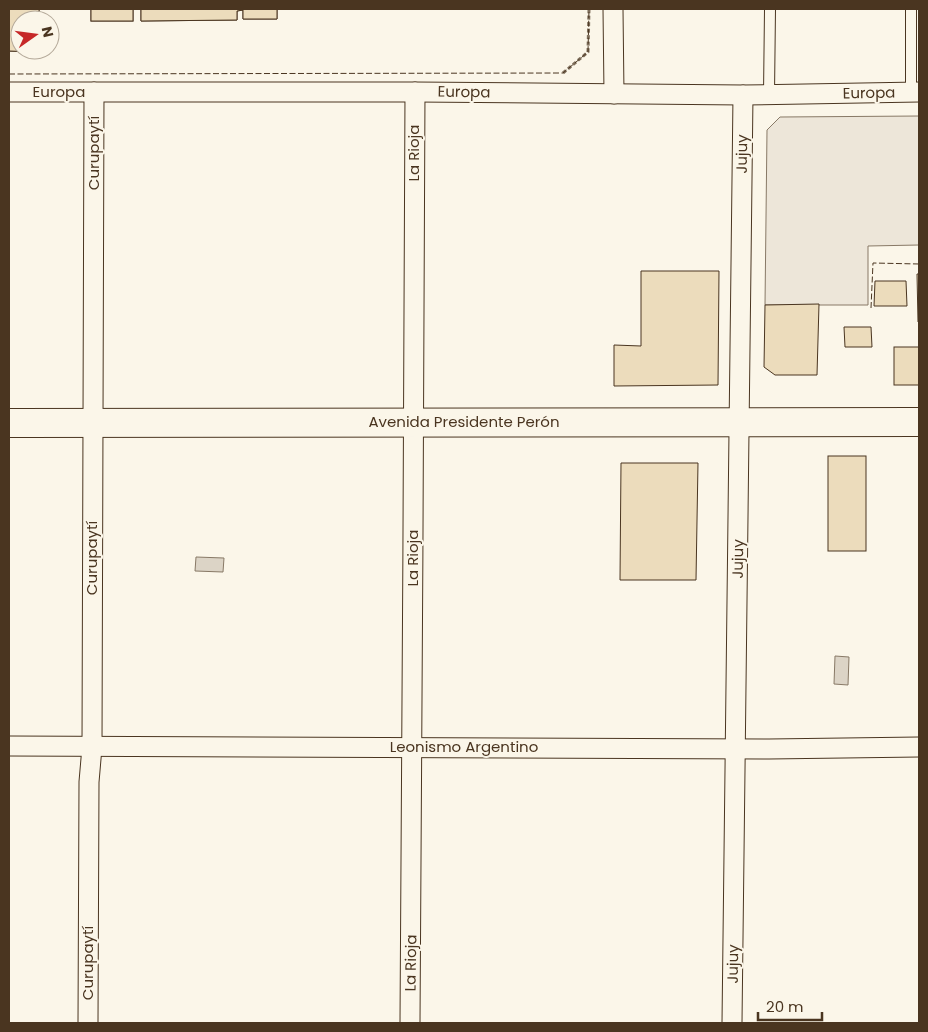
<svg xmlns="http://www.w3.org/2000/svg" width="928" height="1032" font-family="Poppins,sans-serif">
	<rect width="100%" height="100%" fill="#fbf6e9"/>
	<polygon fill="#ede6d9" stroke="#887966" points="919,116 919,245 868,246 868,305 765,305 767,130 780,117"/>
	<g fill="#dcd4c6" stroke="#887966">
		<polygon points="196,557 224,558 223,572 195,571"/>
		<polygon points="835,656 849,657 848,685 834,684"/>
	</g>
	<g fill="#ecdcbc" stroke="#4a3520">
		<polygon points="9,9 39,9 39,20 20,20 20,50 37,50 37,52 9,51"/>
		<polygon points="9,9 39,9 39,20 20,20 20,50 37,50 37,52 9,51"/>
		<rect x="91" y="9" width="42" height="12"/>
		<rect x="91" y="9" width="42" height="12"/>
		<polygon points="141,9 277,9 277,19 243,19 243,10 237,11 237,20 141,21"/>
		<polygon points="141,9 277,9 277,19 243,19 243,10 237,11 237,20 141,21"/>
		<polygon points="641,271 719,271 718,385 614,386 614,345 641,346"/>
		<polygon points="917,274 919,274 919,322 918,322"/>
		<polygon points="875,281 906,281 907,306 874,306"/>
		<polygon points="819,304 817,375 775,375 764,367 765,305"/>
		<polygon points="844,327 871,327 872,347 845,347"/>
		<rect x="894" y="347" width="25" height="38"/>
		<rect x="828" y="456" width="38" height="95"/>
		<polygon points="621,463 698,463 696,580 620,580"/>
	</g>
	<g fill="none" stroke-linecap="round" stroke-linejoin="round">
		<g stroke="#4a3520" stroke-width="12">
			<g id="lane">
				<polyline points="911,9 911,92"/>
				<polyline points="769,94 770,9"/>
			</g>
		</g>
		<g stroke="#4a3520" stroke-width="21">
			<g id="street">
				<polyline points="613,9 614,94"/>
				<polyline points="9,92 415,92 743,95 919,92"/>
				<polyline points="9,746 769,749 919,747"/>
				<polyline points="88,1023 89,782 92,747 94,92"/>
				<path d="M410,1023C414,713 412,402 415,92"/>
				<polyline points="732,1023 743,95"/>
			</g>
		</g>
		<g stroke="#4a3520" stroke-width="30">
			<polyline id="secondary" points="9,423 919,422"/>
		</g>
		<polyline stroke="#7f6f5c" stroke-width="3" stroke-dasharray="4 2.5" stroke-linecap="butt" points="563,73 588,52 589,9"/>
		<use href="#lane" stroke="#fbf6e9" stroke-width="10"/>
		<use href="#street" stroke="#fbf6e9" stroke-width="19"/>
		<use href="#secondary" stroke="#fbf6e9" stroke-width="28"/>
		<g stroke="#4a3520" stroke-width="1" stroke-dasharray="6 2.5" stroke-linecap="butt">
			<polyline points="9,74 563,73 588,52 589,9"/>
			<polyline points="871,308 873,263 919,264"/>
		</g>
	</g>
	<g text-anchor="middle" stroke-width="4" stroke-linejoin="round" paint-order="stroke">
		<g font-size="15" fill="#4a3520" stroke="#fbf6e9">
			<text x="59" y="97">Europa</text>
			<text transform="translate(464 92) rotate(1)" y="5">Europa</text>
			<text transform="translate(869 93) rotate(-1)" y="5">Europa</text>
			<text transform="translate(94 153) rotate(-90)" y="5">Curupaytí</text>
			<text transform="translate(414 153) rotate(-90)" y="5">La Rioja</text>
			<text transform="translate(742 154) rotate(-89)" y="5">Jujuy</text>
			<text x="464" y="427">Avenida Presidente Perón</text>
			<text transform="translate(92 558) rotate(-90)" y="5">Curupaytí</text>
			<text transform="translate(413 558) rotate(-90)" y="5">La Rioja</text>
			<text transform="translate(738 559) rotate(-89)" y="5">Jujuy</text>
			<text x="464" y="752">Leonismo Argentino</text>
			<text transform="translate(88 963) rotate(-90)" y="5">Curupaytí</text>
			<text transform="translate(411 963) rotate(-89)" y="5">La Rioja</text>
			<text transform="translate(733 964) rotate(-89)" y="5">Jujuy</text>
		</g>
	</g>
	<rect width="928" height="1032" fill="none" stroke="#4a3520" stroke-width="20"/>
	<g transform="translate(35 35) rotate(76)"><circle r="24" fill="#fbf6e9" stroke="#b4a999"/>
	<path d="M0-4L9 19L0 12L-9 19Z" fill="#c62828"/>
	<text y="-8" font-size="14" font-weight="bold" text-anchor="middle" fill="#4a3520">N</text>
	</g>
	<path d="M758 1012v8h64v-8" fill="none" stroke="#4a3520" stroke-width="2.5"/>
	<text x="766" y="1012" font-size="15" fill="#4a3520" stroke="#fbf6e9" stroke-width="4" paint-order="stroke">20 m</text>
</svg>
